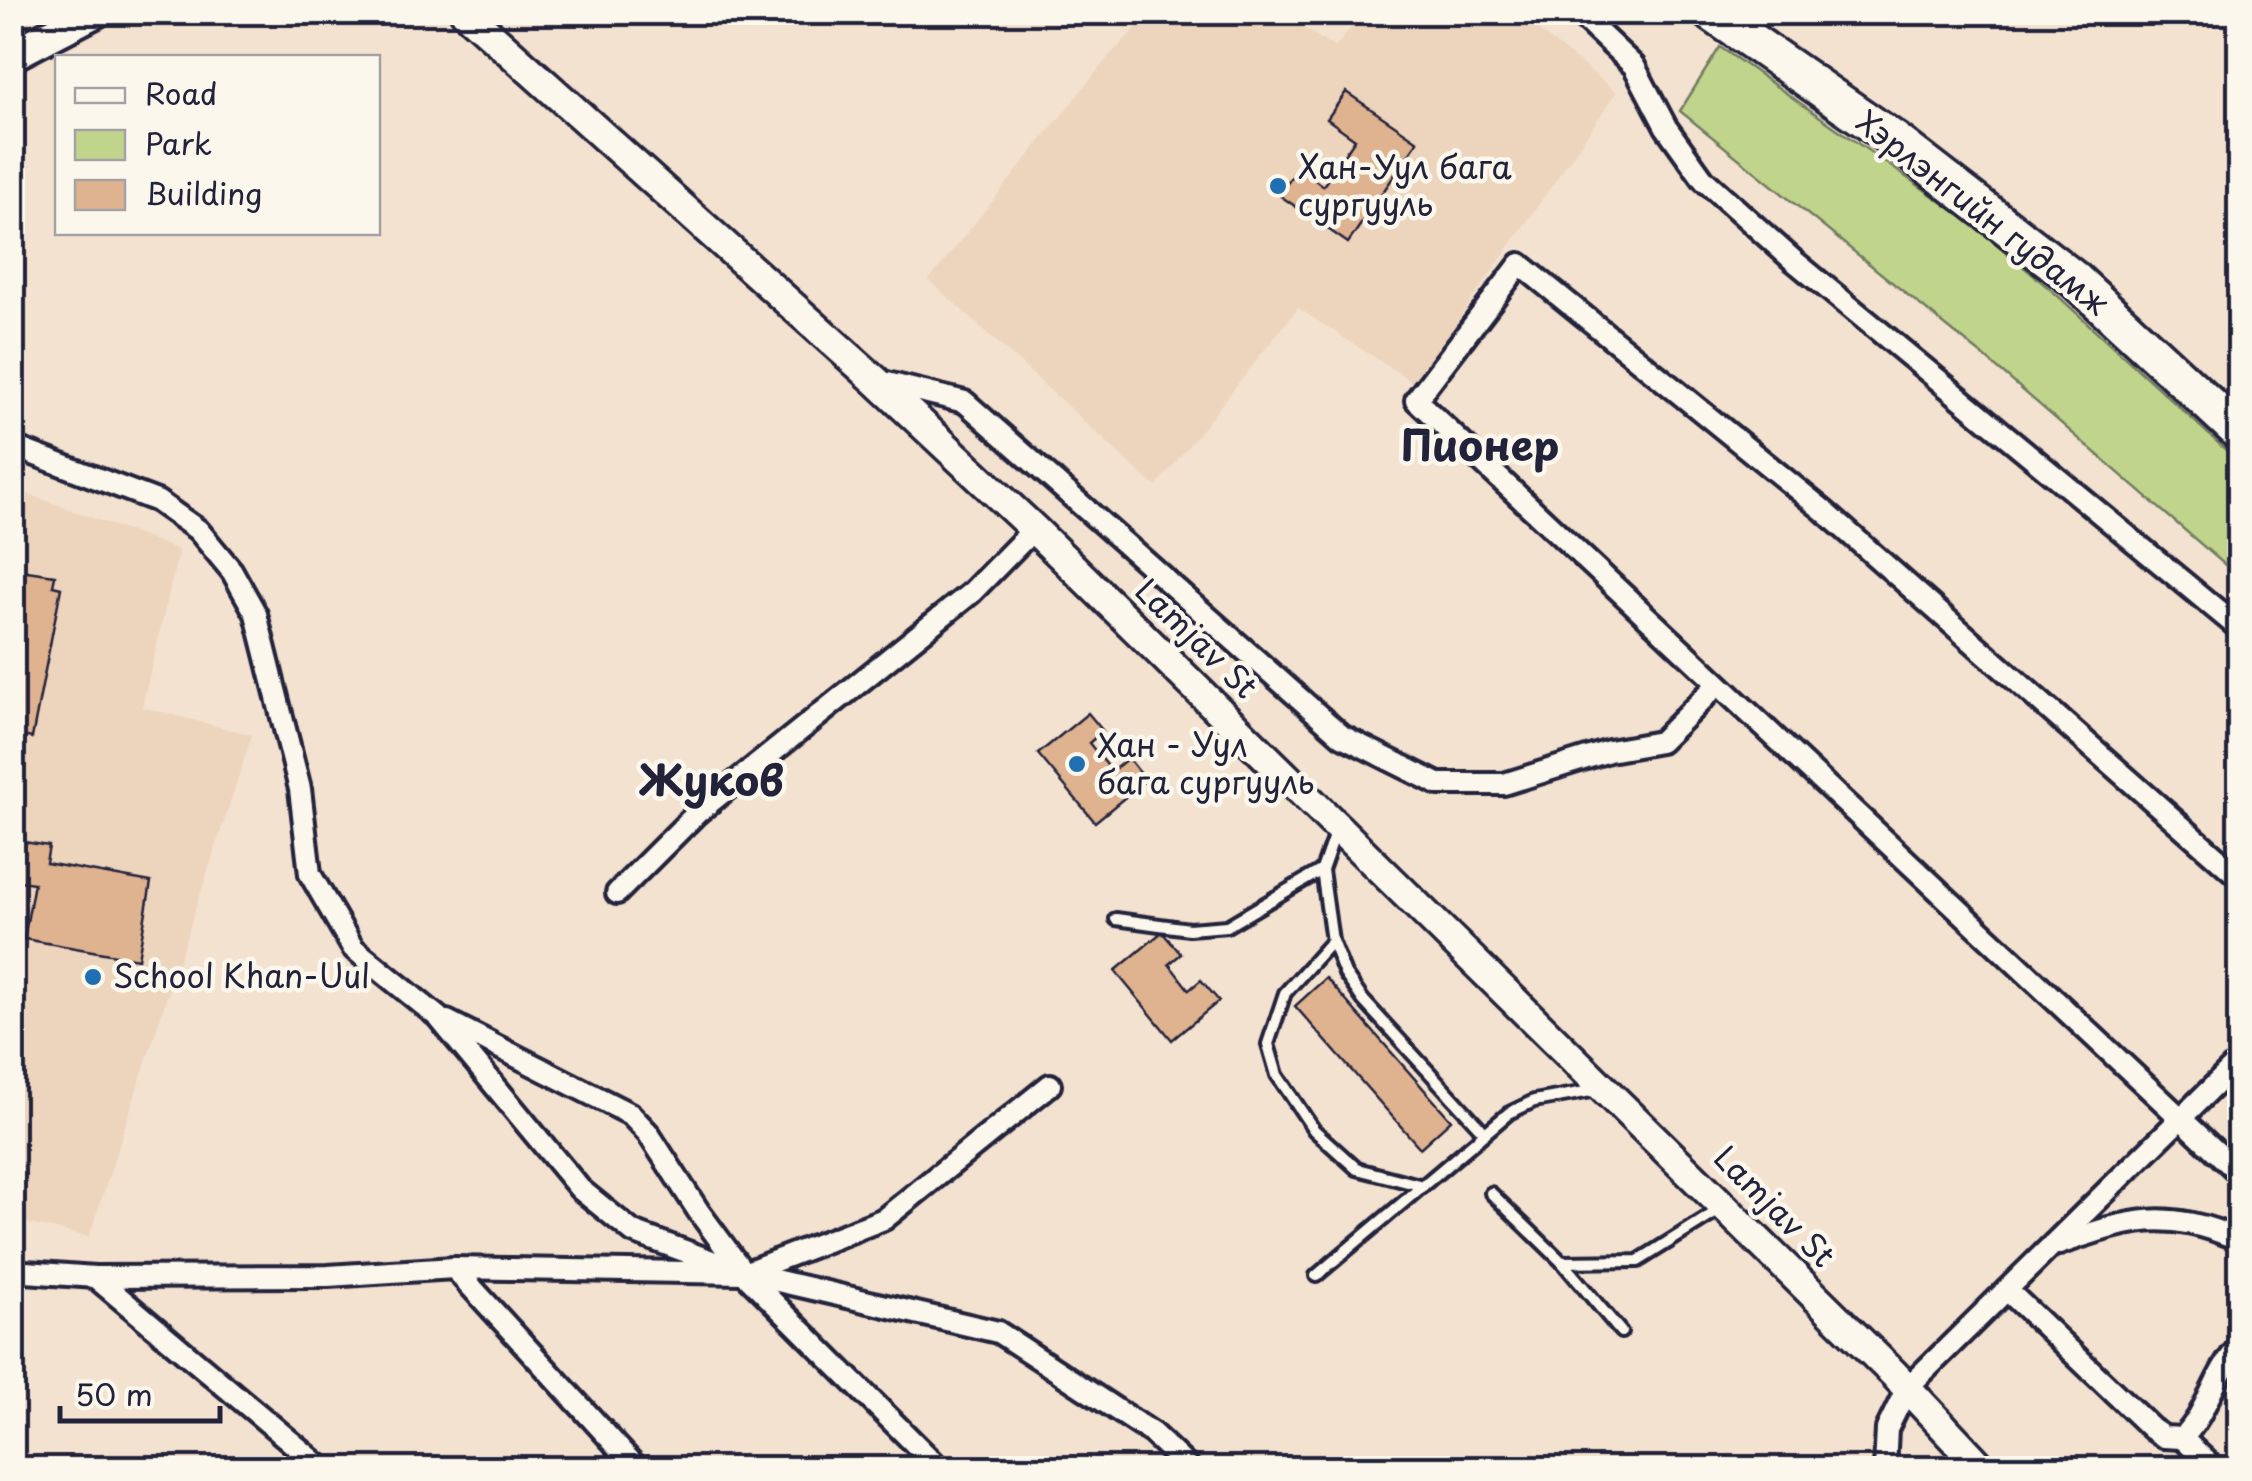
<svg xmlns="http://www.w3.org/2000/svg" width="2252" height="1481" font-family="'Playpen Sans',sans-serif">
	<rect width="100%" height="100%" fill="#f3e2d0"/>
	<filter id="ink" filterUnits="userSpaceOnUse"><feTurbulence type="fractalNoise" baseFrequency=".01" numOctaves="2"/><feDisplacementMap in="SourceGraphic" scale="20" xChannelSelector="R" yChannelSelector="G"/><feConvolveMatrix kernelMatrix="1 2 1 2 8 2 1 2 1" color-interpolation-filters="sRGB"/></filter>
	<g filter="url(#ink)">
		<g fill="#edd4bd">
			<polygon points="1151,13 1281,13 1335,48 1362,13 1516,13 1617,92 1414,383 1298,308 1156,487 929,280 1110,55"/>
			<polygon points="12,488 179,550 142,707 252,735 89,1237 13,1220"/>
		</g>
		<polygon fill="#c0d58b" stroke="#717c63" stroke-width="2.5" points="1720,47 1969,221 2057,295 2239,462 2239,577 1982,355 1680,111"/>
		<g fill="#dfb290" stroke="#22223b" stroke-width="2.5">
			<polygon points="1346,92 1418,141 1348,243 1279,195 1298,168 1323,186 1355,139 1327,119"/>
			<polygon points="13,569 55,575 53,586 61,588 32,738 12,734"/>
			<polygon points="1088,713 1103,731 1089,743 1112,771 1128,758 1146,780 1095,822 1038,754"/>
			<polygon points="12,840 49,846 46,863 151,882 138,959 24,939 34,883 12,880"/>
			<polygon points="1162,932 1181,954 1169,964 1189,990 1201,980 1219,1001 1172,1040 1115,971"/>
			<polygon points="1326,978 1451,1120 1420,1148 1295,1006"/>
		</g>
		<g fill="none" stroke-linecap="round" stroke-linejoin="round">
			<g stroke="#22223b" stroke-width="18">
				<g id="lane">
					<polyline points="1335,833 1322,870 1332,941 1345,974 1363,1000 1485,1133"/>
					<polyline points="1116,919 1189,929 1227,926 1322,870"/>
					<polyline points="1332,941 1285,993 1268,1044 1277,1075 1314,1130 1357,1169 1423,1186"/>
					<polyline points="1491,1193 1562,1262 1621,1332"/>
					<polyline points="1562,1262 1638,1261 1721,1209"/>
					<polyline points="1316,1276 1509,1113 1534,1101 1597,1090"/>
				</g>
			</g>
			<g stroke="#22223b" stroke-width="28">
				<g id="street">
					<polyline points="1577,12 1634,66 1666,127 1704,180 1793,260 2240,629"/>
					<polyline points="879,381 965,402 1342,736 1438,784 1504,784 1609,751 1660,742 1717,685"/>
					<polyline points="12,446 157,501 198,530 232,571 256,614 300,789 310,874 353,948 438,1017 580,1189 633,1232 744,1273 998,1332 1152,1433 1189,1468"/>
					<polyline points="2240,878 1823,510 1520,264 1416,400 2240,1174"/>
					<polyline points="617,893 697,813 972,592 1034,529"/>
					<polyline points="447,1021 630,1114 648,1133 699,1212 744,1273 939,1468"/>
					<path d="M2059,1244C2131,1219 2166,1208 2240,1240"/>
					<polyline points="454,1268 637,1468"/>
					<polyline points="12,1271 95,1277 328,1276 454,1268 744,1273 884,1219 1050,1085"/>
					<polyline points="95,1277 322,1468"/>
					<path d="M2007,1290L2152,1429L2164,1437L2182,1438C2208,1413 2214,1372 2240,1346"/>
					<polyline points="2182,1438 2214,1468"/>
					<polyline points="1885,1468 1887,1429 1907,1388 2240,1060"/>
				</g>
			</g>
			<g stroke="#22223b" stroke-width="35">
				<polyline id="secondary" points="465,12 875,380 1034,529 1894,1374 1982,1468"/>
			</g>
			<g stroke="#22223b" stroke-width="38">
				<polyline id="primary" points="12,55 95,12"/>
			</g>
			<g stroke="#22223b" stroke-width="42">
				<polyline id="highway" points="1710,12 1896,141 2074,279 2240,433"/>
			</g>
			<use href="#lane" stroke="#fbf7ec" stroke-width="10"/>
			<use href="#street" stroke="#fbf7ec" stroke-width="20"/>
			<use href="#secondary" stroke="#fbf7ec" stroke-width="28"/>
			<use href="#primary" stroke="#fbf7ec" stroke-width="30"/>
			<use href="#highway" stroke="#fbf7ec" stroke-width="35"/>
		</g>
	</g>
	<g fill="#1f6fb2" stroke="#fbf7ec" stroke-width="4">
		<circle cx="1278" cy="186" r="10"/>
		<circle cx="1077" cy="764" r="10"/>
		<circle cx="93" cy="977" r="10"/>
	</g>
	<g text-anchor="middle" stroke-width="9" stroke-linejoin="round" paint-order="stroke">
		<g font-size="32" fill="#22223b" stroke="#fbf7ec" text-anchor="start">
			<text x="1298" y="179">Хан-Уул бага<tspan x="1298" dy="37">сургууль</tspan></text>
			<text x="1097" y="757">Хан - Уул<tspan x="1097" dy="37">бага сургууль</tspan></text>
			<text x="113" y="988">School Khan-Uul</text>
		</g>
		<g font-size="32" fill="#22223b" stroke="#fbf7ec">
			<text transform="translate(1982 213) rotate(38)" y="11">Хэрлэнгийн гудамж</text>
			<text transform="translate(1196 639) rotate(44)" y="11">Lamjav St</text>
			<text transform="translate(1774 1207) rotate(45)" y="11">Lamjav St</text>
		</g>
		<g font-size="42" font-weight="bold" fill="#22223b" stroke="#fbf7ec">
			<text x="1480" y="461">Пионер</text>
			<text x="711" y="796">Жуков</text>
		</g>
	</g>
	<rect width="2252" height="1481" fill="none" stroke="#fbf7ec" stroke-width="50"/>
	<rect x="25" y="25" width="2202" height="1431" fill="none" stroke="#22223b" stroke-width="4" filter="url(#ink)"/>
	<rect x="55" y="55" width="325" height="180" fill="#fbf7ec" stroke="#a4a2a5" stroke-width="2.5"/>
	<rect x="75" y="88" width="50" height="15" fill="#fbf7ec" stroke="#a4a2a5" stroke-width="2.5"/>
	<text x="145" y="105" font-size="30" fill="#22223b">Road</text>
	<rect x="75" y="130" width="50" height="30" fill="#c0d58b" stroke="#a4a2a5" stroke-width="2.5"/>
	<text x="145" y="155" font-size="30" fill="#22223b">Park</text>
	<rect x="75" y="180" width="50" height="30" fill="#dfb290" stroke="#a4a2a5" stroke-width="2.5"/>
	<text x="145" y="205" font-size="30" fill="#22223b">Building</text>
	<path d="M60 1406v15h160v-15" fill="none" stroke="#22223b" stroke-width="5"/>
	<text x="75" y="1406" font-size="30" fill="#22223b" stroke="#fbf7ec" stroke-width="8" paint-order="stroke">50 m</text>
</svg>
